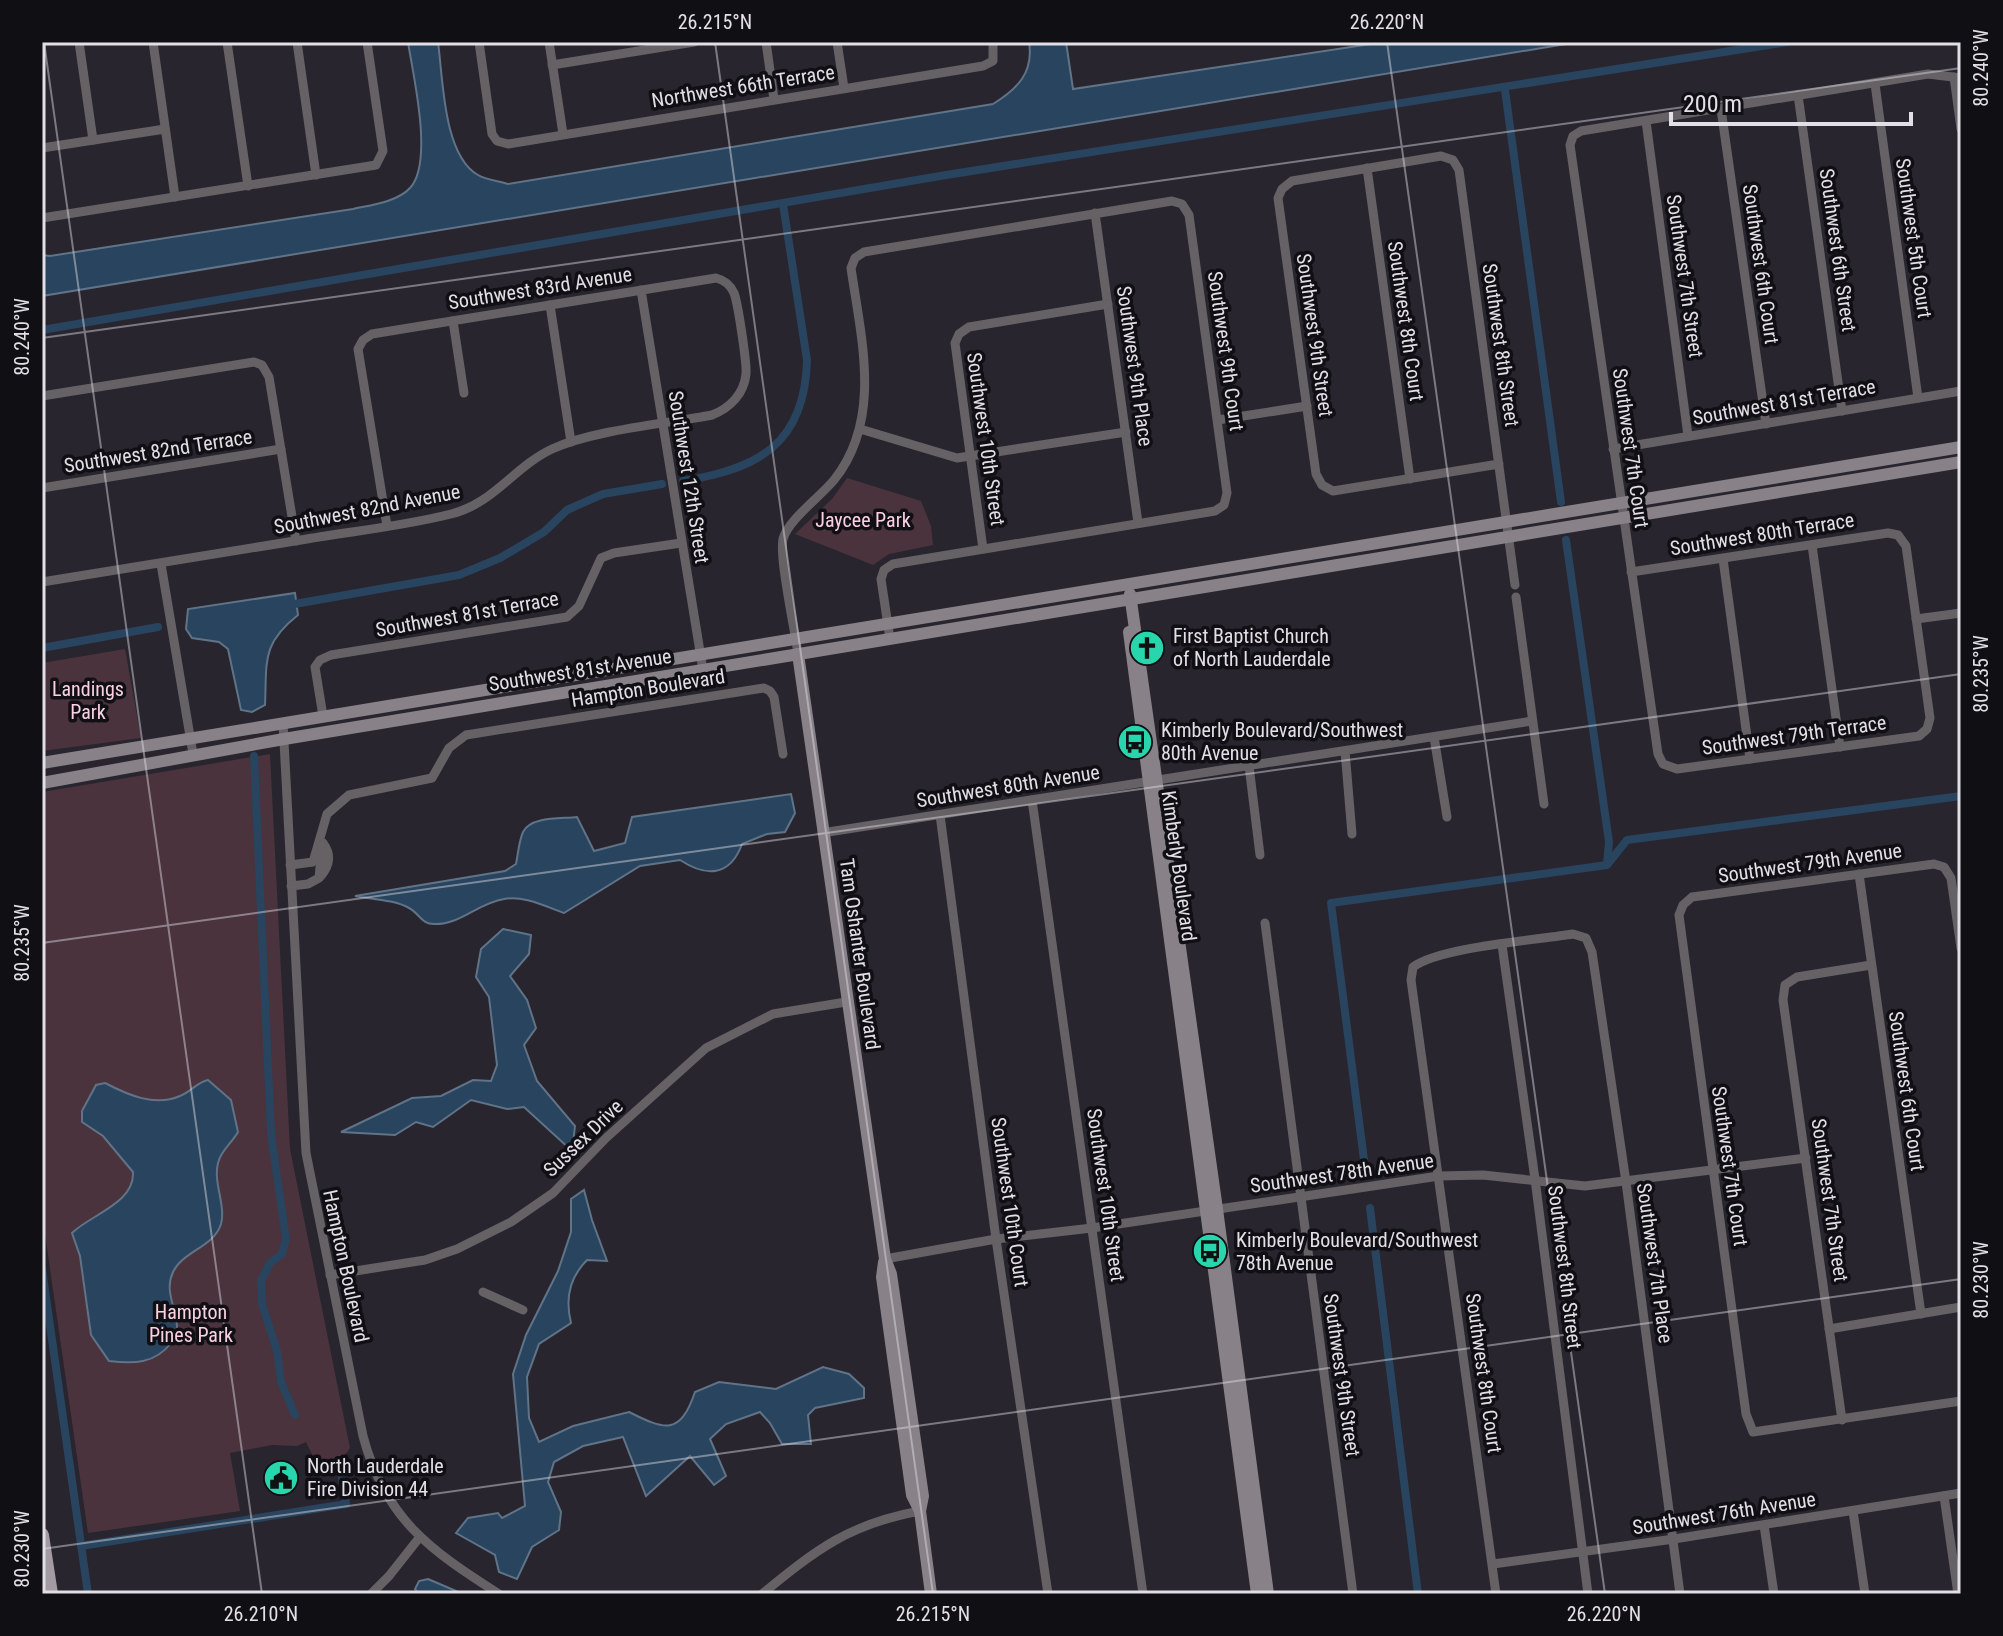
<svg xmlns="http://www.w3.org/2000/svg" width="2003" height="1636" font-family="'Roboto Condensed',sans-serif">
	<rect width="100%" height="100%" fill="#28252f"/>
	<g fill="#4a333d">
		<polygon points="847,478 921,501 931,526 933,545 889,554 873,565 795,534 832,499"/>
		<polygon points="125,649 141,738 42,751 42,663"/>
		<path d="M270,754L290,1149L350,1448C343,1460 335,1462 321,1463L313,1456L306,1442L297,1446L272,1445L230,1453L240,1511L88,1533L42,1213V792Z"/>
	</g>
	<g fill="#28445e" stroke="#607387" stroke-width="2">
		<path d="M408,42H438C443,78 443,155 478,175C486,180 499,181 508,184L993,104C1017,89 1034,73 1029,42H1066L1073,89L1384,42H1578L42,296V255L50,256L353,209C371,205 397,202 410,188C434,162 413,75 408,42Z"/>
		<path d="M295,593L298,615C261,644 267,662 265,705L252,712L241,710L228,649L219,642L192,638L186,629L188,609Z"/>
		<path d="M791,794L795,813L785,832L767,834L742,844C730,877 706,877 680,860L640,866L564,913C547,907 523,895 504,899C478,903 460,925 434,924C421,924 420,914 409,908C395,900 371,899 355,896L505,871L516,864C518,854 519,841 523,832C531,816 562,819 577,817L594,851L625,843L632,817Z"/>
		<polygon points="503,929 531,935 529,954 510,976 527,1000 536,1028 524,1045 537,1081 575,1126 572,1151 524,1107 507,1109 471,1100 433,1127 416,1122 395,1135 341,1132 412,1098 441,1096 473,1080 491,1081 497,1065 489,997 476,977 481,949"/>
		<path d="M208,1080L231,1100L238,1132C232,1143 221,1150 218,1163C213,1183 226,1205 221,1224C214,1247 183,1251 173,1272C164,1291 176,1307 177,1326C177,1333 175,1338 171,1343C155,1364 133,1364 109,1361L91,1335L80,1256L72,1233C90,1215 135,1203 133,1172L103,1136L82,1122V1111L96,1085L105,1083C128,1095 155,1107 180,1096C191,1092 197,1082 208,1080Z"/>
		<path d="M584,1190L592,1220L607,1261L587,1260C570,1277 565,1299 571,1323L539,1344L527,1377L529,1418L539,1442L573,1426L629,1412C665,1430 680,1436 695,1392L719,1382L776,1389L823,1367L849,1374L864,1388V1398L815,1408L808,1415L811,1444H782L770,1423L760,1412L726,1424L710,1439L726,1476L714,1485L690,1456L646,1496L623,1437L583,1446L554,1462L548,1482L561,1512L559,1530L532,1547L517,1579L499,1572L495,1555L456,1533L468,1518L498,1513L502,1518L525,1506L513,1374L526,1335L558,1271L571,1232V1199Z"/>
		<polygon points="428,1579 463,1594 419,1594 415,1589 419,1581"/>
	</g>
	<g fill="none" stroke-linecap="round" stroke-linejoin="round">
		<g stroke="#28445e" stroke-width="8">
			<polyline points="1505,90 1561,502"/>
			<polyline points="42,330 940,176 1787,42"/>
			<path d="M683,481C758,469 805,444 807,360L783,204"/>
			<polyline points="1566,540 1609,842 1607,864"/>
			<polyline points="289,605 459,575 500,558 544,532 567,510 603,494 662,484"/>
			<polyline points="42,648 158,627"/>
			<polyline points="254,756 271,1134 286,1239 282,1254 270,1263 261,1281 262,1304 277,1351 281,1382 295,1415"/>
			<polyline points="1364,1160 1331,903 1607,865 1627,840 1961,796"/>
			<polyline points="1370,1208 1418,1594"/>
			<polyline points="42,1269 88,1594"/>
			<polyline points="81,1546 346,1504 342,1478"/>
		</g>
		<g stroke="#656165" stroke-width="9">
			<polyline points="79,42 93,140"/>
			<polyline points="153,42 175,197"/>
			<polyline points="227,42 248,186"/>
			<polyline points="297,42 316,175"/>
			<polyline points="479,42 492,134 497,141 508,144 983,66 993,61 993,42"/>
			<polyline points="549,42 563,134"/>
			<polyline points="766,42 774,99"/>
			<polyline points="837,42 844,88"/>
			<polyline points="552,65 694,42"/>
			<polyline points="1954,77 1961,129"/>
			<polyline points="1875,84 1918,398"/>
			<polyline points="1798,95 1842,411"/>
			<polyline points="1721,109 1766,424"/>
			<polyline points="1646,121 1688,436"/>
			<polyline points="42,148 165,129"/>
			<polyline points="1367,168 1410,479"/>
			<polyline points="1095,213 1138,523"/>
			<polyline points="42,218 376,165 383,151 367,42"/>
			<polyline points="641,290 703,670"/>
			<polyline points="550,305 571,442"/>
			<polyline points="453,321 464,393"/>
			<polyline points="42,396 254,362 262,365 269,377 296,541"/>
			<polyline points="1218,420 1307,406"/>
			<polyline points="860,429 957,458 1126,432"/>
			<polyline points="1613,449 1961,391"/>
			<polyline points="1499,464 1333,491 1322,485 1316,474 1278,198 1282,189 1292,181 1441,156 1453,160 1459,170 1515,585"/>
			<polyline points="42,488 281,449"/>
			<polyline points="1812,545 1840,747"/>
			<polyline points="983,549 955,343 959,334 969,327 1108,304"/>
			<polyline points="1723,559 1750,759"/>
			<polyline points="161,564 193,754"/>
			<polyline points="1631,572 1888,533 1898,535 1906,546 1930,718 1927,729 1919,736 1677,769 1663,764 1658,754 1570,145 1573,136 1581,131 1928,74 1961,78"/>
			<path d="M42,582C130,568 218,554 307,539C354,531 404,526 451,514C493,504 514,467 552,449C593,430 665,424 712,415C730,408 744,394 746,374C747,364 738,303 734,293C730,284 724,280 716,278L372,334L363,340L358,349L387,526"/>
			<polyline points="1516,597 1544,804"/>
			<polyline points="1916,619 1961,613"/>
			<path d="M798,654C795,630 779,558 783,539C788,520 820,497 834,480C883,419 861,338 851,268L855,258L864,252L1172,201L1182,204L1189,215L1227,493L1224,505L1215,511L893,564L884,570L881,579L890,639"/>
			<polyline points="323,716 315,667 320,660 331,655 567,617 579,606 601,558 614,553 681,543"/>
			<path d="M283,723L306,1153L363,1436C385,1519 430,1550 499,1594"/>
			<polyline points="1434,737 1447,817"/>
			<polyline points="1345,751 1352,834"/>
			<polyline points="1249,766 1260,855"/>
			<polyline points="1032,800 1143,1594"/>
			<polyline points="940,815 996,1239 1048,1594"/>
			<polyline points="822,833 1532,721"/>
			<polyline points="290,865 313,862 327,814 349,795 432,778 449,748 466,735 764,688 770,691 774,697 783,754"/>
			<polyline points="1859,874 1921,1314"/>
			<path d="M321,876C330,865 332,855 323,843"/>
			<polyline points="291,886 308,884 319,878 322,846"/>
			<polyline points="1265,923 1353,1594"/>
			<polyline points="1502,945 1535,1179 1588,1594"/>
			<polyline points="1961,948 1951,878 1944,867 1934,864 1692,897 1683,905 1679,915 1746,1414 1753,1432 1961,1401"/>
			<polyline points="885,1259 996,1239 1092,1228 1439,1176 1483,1175 1585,1186 1806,1158"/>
			<polyline points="330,1275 425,1260 457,1249 511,1222 553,1193 606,1138 706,1048 773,1014 846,1002"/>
			<polyline points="483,1292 523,1310"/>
			<polyline points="1829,1329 1961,1307"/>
			<polyline points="1842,1420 1783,1000 1785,985 1797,977 1871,965"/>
			<polyline points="1944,1496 1958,1594"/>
			<polyline points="1853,1511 1865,1594"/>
			<polyline points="1764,1525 1774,1594"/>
			<polyline points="1493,1564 1674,1539 1961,1493"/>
			<polyline points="371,1594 389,1576 419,1538"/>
			<path d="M762,1594C817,1549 849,1524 920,1511"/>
			<path d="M1496,1594L1411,980L1413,967C1439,947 1537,940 1573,934L1586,938L1592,952L1626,1182L1680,1594"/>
		</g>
		<g stroke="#888188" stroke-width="12">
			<polyline points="1130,594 1217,1209 1268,1594"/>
			<polyline points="1129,632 1257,1594"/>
			<polyline points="798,654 885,1259 891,1274 923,1496 920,1511"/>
			<polyline points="42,763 1961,447"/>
			<polyline points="42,783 284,739 1961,462"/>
			<polyline points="884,1262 882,1277 912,1495 920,1511 931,1594"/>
		</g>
		<polyline stroke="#a39aa3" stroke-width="14" points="42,1535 51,1594"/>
	</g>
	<path fill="none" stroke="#e2e0e6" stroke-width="2" stroke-opacity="0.45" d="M44,42L262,1594M715,42L933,1594M1387,42L1605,1594M42,338L1961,68M42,943L1961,674M42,1549L1961,1279"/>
	<defs>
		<g id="church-disc" transform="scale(1.8)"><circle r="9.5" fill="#29d5ac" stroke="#100f13"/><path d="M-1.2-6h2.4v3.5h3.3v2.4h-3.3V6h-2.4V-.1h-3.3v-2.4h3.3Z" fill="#111"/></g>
		<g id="bus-disc" transform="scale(1.8)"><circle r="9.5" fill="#29d5ac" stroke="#100f13"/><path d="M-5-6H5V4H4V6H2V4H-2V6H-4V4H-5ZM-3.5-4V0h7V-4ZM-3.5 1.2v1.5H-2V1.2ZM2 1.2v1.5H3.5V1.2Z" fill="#111"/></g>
		<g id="civic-disc" transform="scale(1.8)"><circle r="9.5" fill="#29d5ac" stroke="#100f13"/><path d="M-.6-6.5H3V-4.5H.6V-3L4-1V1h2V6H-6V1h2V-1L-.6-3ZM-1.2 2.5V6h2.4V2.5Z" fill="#111"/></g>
	</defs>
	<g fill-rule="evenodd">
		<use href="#church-disc" x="1147" y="648"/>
		<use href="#bus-disc" x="1135" y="742"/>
		<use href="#bus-disc" x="1210" y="1251"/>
		<use href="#civic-disc" x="281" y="1478"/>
	</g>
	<g text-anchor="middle" stroke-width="7" stroke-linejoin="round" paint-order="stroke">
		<g font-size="20" fill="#e2e0e6" stroke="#100f13">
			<text transform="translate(743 86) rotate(-9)" y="7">Northwest 66th Terrace</text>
			<text transform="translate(1914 238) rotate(82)" y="7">Southwest 5th Court</text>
			<text transform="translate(1838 250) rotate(82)" y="7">Southwest 6th Street</text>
			<text transform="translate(1761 264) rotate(82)" y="7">Southwest 6th Court</text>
			<text transform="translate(1685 276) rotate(82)" y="7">Southwest 7th Street</text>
			<text transform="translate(540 288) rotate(-9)" y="7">Southwest 83rd Avenue</text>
			<text transform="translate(1406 321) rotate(82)" y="7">Southwest 8th Court</text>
			<text transform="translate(1315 335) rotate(82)" y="7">Southwest 9th Street</text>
			<text transform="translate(1501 345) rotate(82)" y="7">Southwest 8th Street</text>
			<text transform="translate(1226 351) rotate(82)" y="7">Southwest 9th Court</text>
			<text transform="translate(1135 366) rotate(82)" y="7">Southwest 9th Place</text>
			<text transform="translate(1784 402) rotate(-10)" y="7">Southwest 81st Terrace</text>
			<text transform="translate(986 439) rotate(82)" y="7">Southwest 10th Street</text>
			<text transform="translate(1631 448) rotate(82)" y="7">Southwest 7th Court</text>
			<text transform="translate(158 451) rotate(-9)" y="7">Southwest 82nd Terrace</text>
			<text transform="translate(689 477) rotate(81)" y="7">Southwest 12th Street</text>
			<text transform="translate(367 509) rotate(-11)" y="7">Southwest 82nd Avenue</text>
			<text transform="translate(1762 534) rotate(-9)" y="7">Southwest 80th Terrace</text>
			<text transform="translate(467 614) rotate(-10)" y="7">Southwest 81st Terrace</text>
			<text transform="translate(580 670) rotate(-9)" y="7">Southwest 81st Avenue</text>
			<text transform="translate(648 688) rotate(-9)" y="7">Hampton Boulevard</text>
			<text transform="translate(1794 735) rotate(-8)" y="7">Southwest 79th Terrace</text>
			<text transform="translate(1008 786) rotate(-9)" y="7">Southwest 80th Avenue</text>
			<text transform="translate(1810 863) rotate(-8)" y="7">Southwest 79th Avenue</text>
			<text transform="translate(1179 866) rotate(82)" y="7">Kimberly Boulevard</text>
			<text transform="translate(860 954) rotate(82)" y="7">Tam Oshanter Boulevard</text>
			<text transform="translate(1907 1091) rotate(82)" y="7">Southwest 6th Court</text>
			<text transform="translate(583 1138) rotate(-44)" y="7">Sussex Drive</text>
			<text transform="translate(1730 1166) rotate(82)" y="7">Southwest 7th Court</text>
			<text transform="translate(1342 1173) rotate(-8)" y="7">Southwest 78th Avenue</text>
			<text transform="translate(1106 1195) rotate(82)" y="7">Southwest 10th Street</text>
			<text transform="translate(1830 1200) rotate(82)" y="7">Southwest 7th Street</text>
			<text transform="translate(1010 1202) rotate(82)" y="7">Southwest 10th Court</text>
			<text transform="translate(1655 1263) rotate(82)" y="7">Southwest 7th Place</text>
			<text transform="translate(346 1266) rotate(78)" y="7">Hampton Boulevard</text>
			<text transform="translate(1565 1267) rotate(83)" y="7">Southwest 8th Street</text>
			<text transform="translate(1484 1373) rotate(82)" y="7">Southwest 8th Court</text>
			<text transform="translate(1342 1375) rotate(82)" y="7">Southwest 9th Street</text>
			<text transform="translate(1724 1513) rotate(-9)" y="7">Southwest 76th Avenue</text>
		</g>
		<g font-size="20" fill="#fbd1e2" stroke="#100f13">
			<text x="863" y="527">Jaycee Park</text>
			<text x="88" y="696">Landings<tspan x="88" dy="23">Park</tspan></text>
			<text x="191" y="1319">Hampton<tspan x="191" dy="23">Pines Park</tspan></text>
		</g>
		<g font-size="20" fill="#e2e0e6" stroke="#100f13" text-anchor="start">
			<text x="1173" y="643">First Baptist Church<tspan x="1173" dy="23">of North Lauderdale</tspan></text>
			<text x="1161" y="737">Kimberly Boulevard/Southwest<tspan x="1161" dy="23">80th Avenue</tspan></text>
			<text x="1236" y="1247">Kimberly Boulevard/Southwest<tspan x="1236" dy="23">78th Avenue</tspan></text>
			<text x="307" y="1473">North Lauderdale<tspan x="307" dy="23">Fire Division 44</tspan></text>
		</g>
	</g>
	<rect width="2003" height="1636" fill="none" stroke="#100f13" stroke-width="88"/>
	<path d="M1671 112v12h240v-12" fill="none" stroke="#e2e0e6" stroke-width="4"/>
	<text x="1683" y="112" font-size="24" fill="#e2e0e6" stroke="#100f13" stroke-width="6" paint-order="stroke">200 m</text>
	<rect x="44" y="44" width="1915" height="1548" fill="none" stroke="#e2e0e6" stroke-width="3"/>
	<g font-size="20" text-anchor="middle" fill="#e2e0e6">
		<text x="715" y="29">26.215°N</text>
		<text x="1387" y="29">26.220°N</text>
		<text transform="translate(1981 68) rotate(-90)" y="7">80.240°W</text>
		<text transform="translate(22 337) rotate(-90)" y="7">80.240°W</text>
		<text transform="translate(1981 674) rotate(-90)" y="7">80.235°W</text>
		<text transform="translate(22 943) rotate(-90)" y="7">80.235°W</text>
		<text transform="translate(1981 1280) rotate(-90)" y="7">80.230°W</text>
		<text transform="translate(22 1549) rotate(-90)" y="7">80.230°W</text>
		<text x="261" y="1621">26.210°N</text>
		<text x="933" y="1621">26.215°N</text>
		<text x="1604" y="1621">26.220°N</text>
	</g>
</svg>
